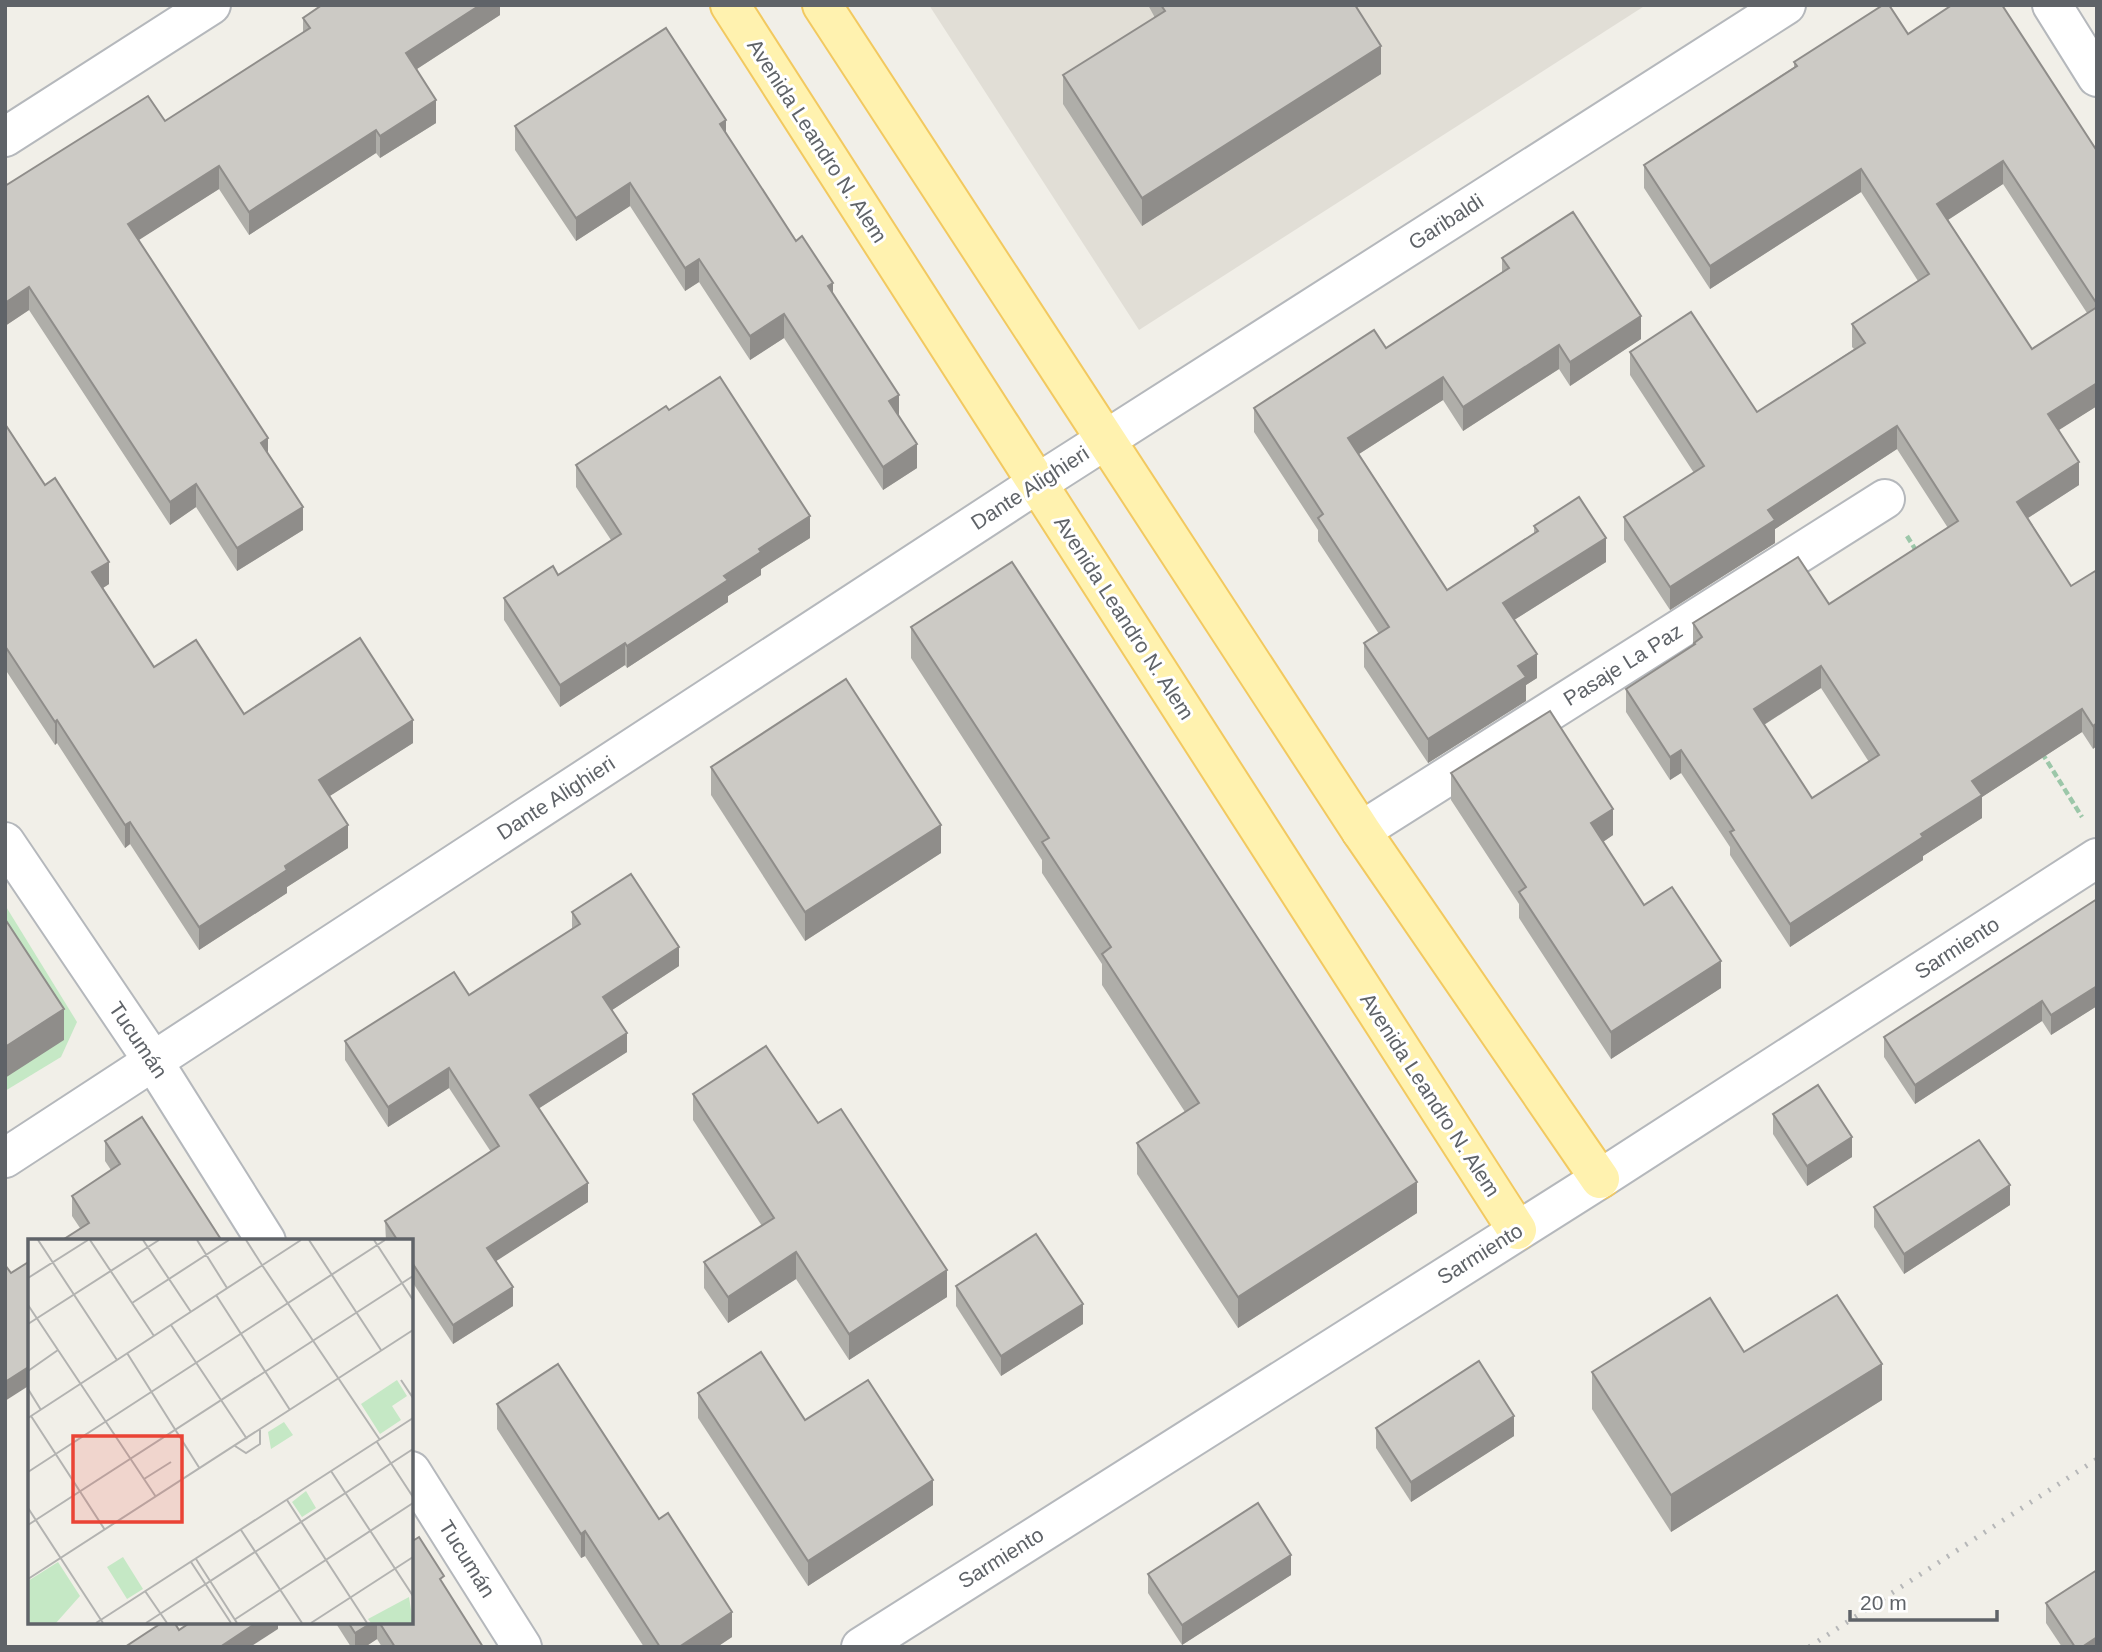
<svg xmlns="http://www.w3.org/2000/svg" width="2102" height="1652" font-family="Arial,sans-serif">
	<rect width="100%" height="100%" fill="#f1efe8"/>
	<polygon fill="#e1ded6" points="929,5 1646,5 1139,330"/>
	<polygon fill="#c5e8c5" points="5,905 77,1022 61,1057 5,1091"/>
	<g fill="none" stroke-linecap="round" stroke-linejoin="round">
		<g stroke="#b5b8bc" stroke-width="42">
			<g id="minor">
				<polyline points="2052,5 2097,77"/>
				<polyline points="5,137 211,5"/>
				<polyline points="1361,831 1885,499"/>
				<polyline points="5,842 153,1061 266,1241"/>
				<polyline points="5,1158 1038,483 1786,5"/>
				<polyline points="411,1471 522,1647"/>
				<polyline points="861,1647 1600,1179 2097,858"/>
			</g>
		</g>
		<g stroke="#f2c960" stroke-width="42">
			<g id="major">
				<polyline points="730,5 1517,1230"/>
				<polyline points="822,5 1361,831 1600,1179"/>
			</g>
		</g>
		<g stroke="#9cc7a9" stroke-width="4.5" stroke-dasharray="7 3.5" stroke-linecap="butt">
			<polyline points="1907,536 1917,552"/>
			<polyline points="2042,753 2082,817"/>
		</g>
		<use href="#minor" stroke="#fff" stroke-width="38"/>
		<use href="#major" stroke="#fff2af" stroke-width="38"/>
		<polyline stroke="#b6b7b8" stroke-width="5" stroke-dasharray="2 9" stroke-linecap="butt" points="1809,1647 2097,1459"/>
	</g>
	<g fill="#afaea9" fill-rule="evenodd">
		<polygon points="500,5 500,15 417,69 436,123 380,158 376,153 249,235 219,189 138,240 268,454 303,530 237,571 196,507 170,525 29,310 5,326 5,186 165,121 303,33 303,18"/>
		<polygon points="1148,5 1355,5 1381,74 1142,226 1063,104 1063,75 1154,18 1154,16"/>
		<path d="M1908,34L2097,151V406L2058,430L2079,485L2028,518L2071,586L2097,570L2093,749L2082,732L1982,797V818L1923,856V860L1790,947L1730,855V847L1681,773L1670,780L1626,712V689L1693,645V623L1829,604L1948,528L1897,449L1775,529V543L1670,610L1624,540V517L1694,473L1630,375V352L1757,412L1854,349L1852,347V324L1918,281L1861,192L1710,289L1644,188V165L1794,67V62ZM2003,184L2087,313L2032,349L1948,220ZM1821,688L1869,762L1812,798L1764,725Z"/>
		<polygon points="515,126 726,134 796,241 833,294 899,416 917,468 883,490 784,338 750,360 699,282 685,291 630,206 576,241 515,150"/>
		<polygon points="1502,258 1641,339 1570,386 1559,369 1463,431 1443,400 1359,454 1447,590 1534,533 1534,526 1606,562 1514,620 1537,678 1526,685 1526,701 1428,763 1364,667 1364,643 1379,634 1318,541 1318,530 1254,432 1254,408 1386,348 1502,272"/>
		<polygon points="669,410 810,538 761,569 761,575 728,596 728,602 627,668 625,665 560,707 504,620 504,598 558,575 611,540 576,487 576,465"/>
		<polygon points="5,424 109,584 103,588 154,667 244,714 413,743 329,796 348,848 287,887 287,893 199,950 130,844 125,848 57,743 55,745 5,669"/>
		<polygon points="911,627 1417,1213 1238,1328 1137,1174 1137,1143 1185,1112 1102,985 1102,964 1042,873 1042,860 911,658"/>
		<polygon points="711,767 941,853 805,941 711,795"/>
		<polygon points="1451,773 1613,835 1603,842 1644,905 1721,988 1611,1059 1519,918 1519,904 1451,800"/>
		<polygon points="2097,899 2097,1006 2051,1035 2042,1021 1915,1104 1884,1057 1884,1037"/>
		<polygon points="572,912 679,966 612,1010 627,1052 538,1109 588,1202 495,1261 513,1306 453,1344 411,1280 411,1241 386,1241 385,1221 491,1152 449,1088 388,1127 345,1060 345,1041 469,995 572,929"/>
		<polygon points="693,1094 818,1123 947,1297 849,1360 796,1279 728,1323 704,1288 704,1262 762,1226 693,1120"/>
		<polygon points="1773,1114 1852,1157 1807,1186 1773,1134"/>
		<polygon points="105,1141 222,1241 80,1228 72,1216 72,1196 111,1170 105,1161"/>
		<polygon points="2010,1205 1904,1274 1874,1227 1874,1207"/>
		<polygon points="956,1286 1083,1324 1001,1376 956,1306"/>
		<polygon points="1744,1352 1882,1400 1671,1532 1592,1409 1592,1372"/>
		<polygon points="698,1393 805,1420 933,1505 808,1586 698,1418"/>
		<polygon points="497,1404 659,1519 732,1637 717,1647 644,1647 585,1556 581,1558 497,1429"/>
		<polygon points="1376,1428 1514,1436 1411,1502 1376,1448"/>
		<polygon points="1148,1574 1291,1575 1182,1645 1148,1593"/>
		<polygon points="444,1585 483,1647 382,1647 377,1639 365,1647 351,1647 335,1622 411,1622"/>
		<polygon points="2046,1603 2097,1647 2062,1647 2046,1623"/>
	</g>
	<g fill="#8f8d8a">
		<polygon points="480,5 500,5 500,15 406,76 406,53"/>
		<polygon points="1381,46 1381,74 1142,226 1142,198"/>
		<polygon points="436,100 436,123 380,158 380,136"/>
		<polygon points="726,120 726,143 720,124"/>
		<polygon points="376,130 376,153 249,235 249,212"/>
		<polygon points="2003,161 2003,184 1937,227 1937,204"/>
		<polygon points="219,166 219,189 128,247 128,224"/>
		<polygon points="1861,169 1861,192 1710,289 1710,266"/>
		<polygon points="630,183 630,206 576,241 576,218"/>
		<polygon points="699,259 699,282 685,291 685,268"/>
		<polygon points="833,283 833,306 828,286"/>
		<polygon points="29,287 29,310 5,326 5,303"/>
		<polygon points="784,314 784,338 750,360 750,336"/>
		<polygon points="1641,316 1641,339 1570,386 1570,362"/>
		<polygon points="1559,345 1559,369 1463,431 1463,407"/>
		<polygon points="1443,377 1443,400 1348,461 1348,438"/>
		<polygon points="2097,383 2097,406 2048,437 2048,414"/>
		<polygon points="899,395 899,418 889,401"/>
		<polygon points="1897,426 1897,449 1775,529 1775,543 1670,610 1670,587 1768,510"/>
		<polygon points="268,438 268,461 261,443"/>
		<polygon points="917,444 917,468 883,490 883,467"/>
		<polygon points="2079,462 2079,485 2017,525 2017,502"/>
		<polygon points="196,484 196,507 170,525 170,502"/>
		<polygon points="303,507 303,530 237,571 237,548"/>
		<polygon points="810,516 810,538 761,569 761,575 728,596 728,602 627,668 627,646 724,576 759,549"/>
		<polygon points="1606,538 1606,562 1503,627 1503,603"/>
		<polygon points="109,562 109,584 92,595 92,572"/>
		<polygon points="625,643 625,665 560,707 560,685"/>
		<polygon points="1537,654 1537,678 1526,685 1526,701 1428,763 1428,739 1518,666"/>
		<polygon points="1821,666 1821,688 1754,731 1754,709"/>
		<polygon points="2082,709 2082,732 1982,797 1982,818 1923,856 1923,860 1790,947 1790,924 1972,781"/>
		<polygon points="57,720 57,743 55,745 55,722"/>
		<polygon points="413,720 413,743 319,803 319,780"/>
		<polygon points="2097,723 2097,746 2093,749 2093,726"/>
		<polygon points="1681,750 1681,773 1670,780 1670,757"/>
		<polygon points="1613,809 1613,835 1591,850 1591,823"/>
		<polygon points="130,822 130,844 125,848 125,825"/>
		<polygon points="348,825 348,848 287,887 287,893 199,950 199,927 285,866"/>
		<polygon points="941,825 941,853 805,941 805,912"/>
		<polygon points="679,947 679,966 603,1016 603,997"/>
		<polygon points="1721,961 1721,988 1611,1059 1611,1032"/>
		<polygon points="2097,986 2097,1006 2051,1035 2051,1015"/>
		<polygon points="2042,1001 2042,1021 1915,1104 1915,1085"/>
		<polygon points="64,1009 64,1040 5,1078 5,1047"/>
		<polygon points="627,1033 627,1052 530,1114 530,1095"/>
		<polygon points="449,1068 449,1088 388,1127 388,1107"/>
		<polygon points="1852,1137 1852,1157 1807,1186 1807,1166"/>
		<polygon points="1417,1182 1417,1213 1238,1328 1238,1297"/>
		<polygon points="588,1183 588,1202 487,1267 487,1248"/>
		<polygon points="2010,1185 2010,1205 1904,1274 1904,1254"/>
		<polygon points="796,1252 796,1279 728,1323 728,1297"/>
		<polygon points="947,1270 947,1297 849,1360 849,1334"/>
		<polygon points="513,1287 513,1306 453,1344 453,1325"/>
		<polygon points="1083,1304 1083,1324 1001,1376 1001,1356"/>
		<polygon points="1882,1364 1882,1400 1671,1532 1671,1495"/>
		<polygon points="30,1366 30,1385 5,1401 5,1382"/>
		<polygon points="1514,1416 1514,1436 1411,1502 1411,1482"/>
		<polygon points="933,1480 933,1505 808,1586 808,1561"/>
		<polygon points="585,1531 585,1556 581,1558 581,1534"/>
		<polygon points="1291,1555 1291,1575 1182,1645 1182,1625"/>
		<polygon points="732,1612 732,1637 717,1647 679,1647"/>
		<polygon points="258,1622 278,1622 278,1629 250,1647 220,1647"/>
		<polygon points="373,1622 377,1622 377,1639 365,1647 355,1647 355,1633"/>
		<polygon points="2097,1637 2097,1647 2082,1647"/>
	</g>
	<g fill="#cccac5" stroke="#8f8d8a" stroke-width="2" fill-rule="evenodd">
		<polygon points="322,5 480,5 406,53 436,100 380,136 376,130 249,212 219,166 128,224 268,438 261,443 303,507 237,548 196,484 170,502 29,287 5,303 5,186 148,96 165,121 310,28 303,18"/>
		<polygon points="1161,5 1355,5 1381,46 1142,198 1063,75 1165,11"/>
		<path d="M1883,5H1889L1908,34L1952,5H2002L2097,151V304L2003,161L1937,204L2032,349L2097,307V383L2048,414L2079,462L2017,502L2071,586L2097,570V723L2093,726L2082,709L1972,781L1982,795L1921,834L1923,837L1790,924L1730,832L1734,830L1681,750L1670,757L1626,689L1695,644L1694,643L1702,637L1693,623L1798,557L1829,604L1958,521L1897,426L1768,510L1775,520L1670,587L1624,517L1704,466L1630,352L1691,312L1757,412L1865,343L1852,324L1929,274L1861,169L1710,266L1644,165L1797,66L1794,62ZM1821,666L1879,755L1812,798L1754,709Z"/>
		<polygon points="666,28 726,120 720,124 796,241 802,236 833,283 828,286 899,395 889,401 917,444 883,467 784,314 750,336 699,259 685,268 630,183 576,218 515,126"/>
		<polygon points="1573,212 1641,316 1570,362 1559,345 1463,407 1443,377 1348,438 1447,590 1538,531 1534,526 1579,497 1606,538 1503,603 1537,654 1518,666 1526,677 1428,739 1364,643 1389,627 1318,518 1323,514 1254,408 1374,330 1386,348 1509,268 1502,258"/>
		<polygon points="720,377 810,516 759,549 761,552 724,576 728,580 627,646 625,643 560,685 504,598 553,566 558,575 621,534 576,465 666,406 669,410"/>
		<polygon points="5,424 45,485 55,478 109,562 92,572 154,667 196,640 244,714 360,638 413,720 319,780 348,825 285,866 287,870 199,927 130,822 125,825 57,720 55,722 5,646"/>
		<polygon points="1012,562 1417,1182 1238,1297 1137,1143 1199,1103 1102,954 1111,947 1042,842 1049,838 911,627"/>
		<polygon points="846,679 941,825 805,912 711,767"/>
		<polygon points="1550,711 1613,809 1591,823 1644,905 1672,887 1721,961 1611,1032 1519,892 1526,887 1451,773"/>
		<polygon points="631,874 679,947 603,997 627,1033 530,1095 588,1183 487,1248 513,1287 453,1325 411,1261 411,1241 398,1241 385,1221 499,1146 449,1068 388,1107 345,1041 454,972 469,995 580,924 572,912"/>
		<polygon points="2097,899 2097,986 2051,1015 2042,1001 1915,1085 1884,1037"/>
		<polygon points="5,919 64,1009 5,1047"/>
		<polygon points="766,1046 818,1123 841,1109 947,1270 849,1334 796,1252 728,1297 704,1262 774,1218 693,1094"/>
		<polygon points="1818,1085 1852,1137 1807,1166 1773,1114"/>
		<polygon points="142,1117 222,1241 61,1241 89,1223 72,1196 120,1164 105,1141"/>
		<polygon points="1979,1140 2010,1185 1904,1254 1874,1207"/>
		<polygon points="1036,1234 1083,1304 1001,1356 956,1286"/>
		<polygon points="30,1261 30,1366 5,1382 5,1265 11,1273"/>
		<polygon points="1837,1295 1882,1364 1671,1495 1592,1372 1710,1298 1744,1352"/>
		<polygon points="761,1352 805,1420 868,1380 933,1480 808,1561 698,1393"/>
		<polygon points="1479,1361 1514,1416 1411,1482 1376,1428"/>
		<polygon points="558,1364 659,1519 668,1513 732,1612 679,1647 660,1647 585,1531 581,1534 497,1404"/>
		<polygon points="1258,1503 1291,1555 1182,1625 1148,1574"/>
		<polygon points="419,1537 444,1576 440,1579 483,1647 395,1647 379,1622 411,1622 411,1542"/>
		<polygon points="2097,1570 2097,1637 2082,1647 2075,1647 2046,1603"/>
		<polygon points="163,1622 174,1622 179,1630 191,1622 258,1622 220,1647 125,1647"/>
		<polygon points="348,1622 373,1622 355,1633"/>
	</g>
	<g text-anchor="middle" stroke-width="6" stroke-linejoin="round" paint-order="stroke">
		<g font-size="21" fill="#5f6368" stroke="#fff">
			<text transform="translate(817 141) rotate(57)" y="7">Avenida Leandro N. Alem</text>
			<text transform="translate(1446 222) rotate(-33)" y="7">Garibaldi</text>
			<text transform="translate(1030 488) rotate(-33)" y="7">Dante Alighieri</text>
			<text transform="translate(1124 618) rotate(57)" y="7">Avenida Leandro N. Alem</text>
			<text transform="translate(1623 665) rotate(-32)" y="7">Pasaje La Paz</text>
			<text transform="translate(556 798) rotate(-33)" y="7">Dante Alighieri</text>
			<text transform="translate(1957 948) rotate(-33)" y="7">Sarmiento</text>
			<text transform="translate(138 1040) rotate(56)" y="7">Tucumán</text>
			<text transform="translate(1430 1095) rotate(57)" y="7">Avenida Leandro N. Alem</text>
			<text transform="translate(1480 1254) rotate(-32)" y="7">Sarmiento</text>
			<text transform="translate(1001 1558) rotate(-32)" y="7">Sarmiento</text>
			<text transform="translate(467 1559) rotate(58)" y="7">Tucumán</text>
		</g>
	</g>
	<g transform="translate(28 1239)">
		<rect width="385" height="385" fill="#f1efe8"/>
		<path d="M369,141L379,157L364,167L373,181L352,195L333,165ZM256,183L265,196L243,210L240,193ZM278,252L288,269L274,278L264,263ZM95,318L115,350L99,360L79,328ZM30,323L52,357L28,384H0V342ZM381,358L385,384H343L340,380Z" fill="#c5e8c5"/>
		<path fill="none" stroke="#b3b3b1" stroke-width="2" d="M10,1L89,121M62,1L126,97M115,1L163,73M169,1L199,49M218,1L234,26M281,1L353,111M346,1L385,61M234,26L352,201M0,39L60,1M188,56L262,171M104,64L201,1M0,66L128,258M0,85L131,1M143,86L219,200M99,114L172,230M0,132L30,111M373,141L385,159M0,150L13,171M3,177L77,291M0,179L273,1M349,203L385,258M207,207L218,214L232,205V191M303,232L385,357M0,233L357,1M116,240L143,223M259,261L339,384M0,269L75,384M0,286L385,37M213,291L274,384M168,320L209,384M163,323L203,384M0,340L385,91M117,352L139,384M206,381L385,264M68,384L385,179M118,384L385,210M283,384L385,318"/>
		<path fill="#ea4335" fill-opacity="0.15" stroke="#ea4335" stroke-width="3.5" d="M45,197H154V283H45Z"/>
		<rect width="385" height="385" fill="none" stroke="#5f6368" stroke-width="3.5"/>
	</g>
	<rect width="2102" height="1652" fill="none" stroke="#5f6368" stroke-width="14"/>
	<path d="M1850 1610v10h147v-10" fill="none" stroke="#5f6368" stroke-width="3.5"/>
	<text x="1860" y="1610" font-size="21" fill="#5f6368" stroke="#ffffff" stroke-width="5" paint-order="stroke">20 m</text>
</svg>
